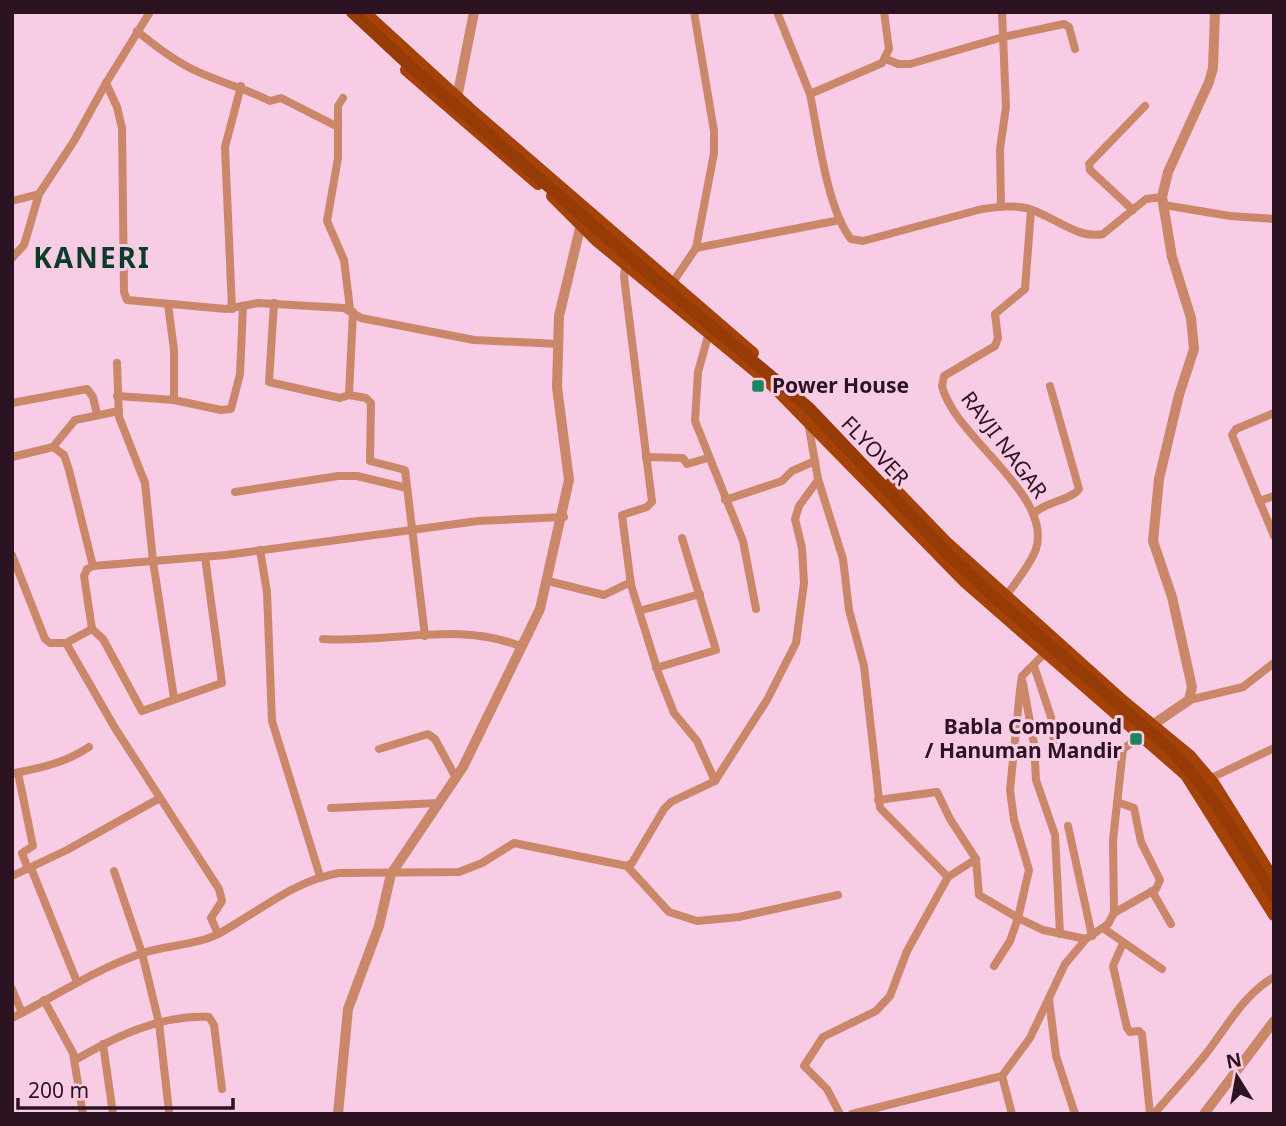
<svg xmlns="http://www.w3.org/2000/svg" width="1286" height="1126" font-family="'Noto Sans',sans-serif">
	<rect width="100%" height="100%" fill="#f7cce4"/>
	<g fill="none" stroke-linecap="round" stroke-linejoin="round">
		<g stroke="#cb8769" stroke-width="8">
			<polyline points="150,12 106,83 117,107 122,128 124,292 127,300 226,309 258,303 344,308 361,318 474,340 558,344"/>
			<polyline points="694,12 714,131 714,153 696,248"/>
			<polyline points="777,12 810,94"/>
			<path d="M884,12L889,49L882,63L810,94C818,133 827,209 851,239L863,241L982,209C997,207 1012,205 1026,208C1051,214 1077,240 1103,234L1146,199L1162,197"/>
			<path d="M137,31C155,46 172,59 192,69C218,82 245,88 270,101L281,98L338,127"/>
			<polyline points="886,59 898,64 910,64 1003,37 1064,24 1069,27 1075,49"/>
			<polyline points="343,98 338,106 338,158 327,221 344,260 350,309"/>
			<polyline points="12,201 39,194"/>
			<polyline points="1164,205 1230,216 1274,219"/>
			<polyline points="1001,207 1000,149 1006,107 1002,12"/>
			<polyline points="1133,210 1090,170 1089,164 1145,106"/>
			<polyline points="12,258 24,245 39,194 74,141 106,83"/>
			<polyline points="626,261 624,277 652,502 647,507 622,515 631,585 659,675 674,713 697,741 715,781"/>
			<polyline points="671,285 696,248 840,220"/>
			<polyline points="274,303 269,382 340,398 349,395 353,312"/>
			<polyline points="168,304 174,350 174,400"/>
			<polyline points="232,309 225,147 241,86"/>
			<polyline points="710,329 698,372 695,421 743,541 756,609"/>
			<polyline points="117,363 119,417 145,483 153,561 174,698"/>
			<polyline points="349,395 366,398 371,403 370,461 405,470 425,636"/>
			<polyline points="117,396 174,400 221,410 231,409 240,374 243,306"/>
			<polyline points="12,403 87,389 93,397 97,414"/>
			<polyline points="1274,413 1236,429 1232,435 1274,536"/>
			<polyline points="808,422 818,479 843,559 849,610 864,666 880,808 948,877 976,859 979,895 1018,918 1029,870 1014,820 1010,790 1020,690 1022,676 1047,651"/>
			<polyline points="53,447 75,420 119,411"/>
			<polyline points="12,457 53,447 64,455 69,470 93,566 87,569 84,576 92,629 66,643"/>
			<polyline points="646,457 683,458 687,464 708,458"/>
			<polyline points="235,492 338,476 357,476 407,488"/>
			<polyline points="725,500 782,481 792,471 815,461"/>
			<polyline points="1259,501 1274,496"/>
			<path d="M1034,513C1046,502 1073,499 1079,489L1050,386"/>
			<polyline points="260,550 267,592 272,721 320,876"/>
			<polyline points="12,555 45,639 50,643 66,643 115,728 219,889 222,901 211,918 218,934"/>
			<polyline points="93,566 226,555 478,521 564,517"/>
			<polyline points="548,581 604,595 631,582"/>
			<path d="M1004,599C1014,584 1030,566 1036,549C1053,494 954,437 942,386L944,376L995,346L998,338L995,314L1025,289L1031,210"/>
			<polyline points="639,611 700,594"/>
			<polyline points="92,629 103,639 142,711 222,683 205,557"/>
			<path d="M323,639C389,644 460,620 522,647"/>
			<polyline points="1034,666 1051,717 1055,749"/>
			<polyline points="656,668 716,650 682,538"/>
			<polyline points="1023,683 1034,744 1036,780 1055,835 1060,934"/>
			<polyline points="1189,700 1243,687 1274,663"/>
			<polyline points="379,749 428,734 435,739 456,778"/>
			<path d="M15,773C41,768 67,762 89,747"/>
			<polyline points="18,773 33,846 22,853 28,869"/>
			<polyline points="1209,779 1274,748"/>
			<polyline points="878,800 937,792 950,819 976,859"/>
			<polyline points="331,808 439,803"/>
			<polyline points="1068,826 1092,936"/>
			<polyline points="627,866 632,863 664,809 671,802 715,781 767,700 796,643 804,583 802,548 795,519 799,506 818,480"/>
			<polyline points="31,868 77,982"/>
			<polyline points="114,871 142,953 159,1023 169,1112"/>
			<polyline points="12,876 67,850 160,798"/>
			<polyline points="1152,891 1171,924"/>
			<polyline points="1114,913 1156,889 1160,880 1141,842 1134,808 1117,802"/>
			<polyline points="1103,928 1162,969"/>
			<polyline points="1086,939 1108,924 1114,913 1113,840 1123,749 1143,735"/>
			<polyline points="1123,943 1113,966 1127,1028 1130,1032 1139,1031 1142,1034 1150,1114"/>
			<polyline points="12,989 22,1013"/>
			<polyline points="1049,999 1056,1056 1075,1114"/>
			<polyline points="44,1000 73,1053 83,1114"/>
			<path d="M12,1018C54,997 93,971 137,955C163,945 196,946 220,933C260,911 293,881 339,873L459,872L482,863L514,843L627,866L669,912L697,921L739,917L838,895"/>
			<polyline points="103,1044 113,1114"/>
			<path d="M75,1060C117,1036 159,1015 209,1017L214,1025L222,1089"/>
			<polyline points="1002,1076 1012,1114"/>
			<polyline points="840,1114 827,1089 804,1066 823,1037 876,1011 890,996 907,951 948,877"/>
			<polyline points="852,1114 1002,1076 1030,1038 1065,964 1086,939 1043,930 1018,918 1010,941 994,966"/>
			<path d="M1154,1114C1171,1094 1189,1075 1205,1055C1227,1027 1243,995 1274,977"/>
		</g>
		<g stroke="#cb8769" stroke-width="10">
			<polyline points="456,103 474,12"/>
			<polyline points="1148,728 1189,700 1192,687 1172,597 1153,541 1159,479 1179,395 1194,349 1191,318 1172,257 1162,197 1168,172 1209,82 1213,68 1215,12"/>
			<polyline points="338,1114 348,1009 379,926 391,874 463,767 540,609 569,480 557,387 559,316 582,220"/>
			<polyline points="1204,1114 1274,1021"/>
		</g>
		<g stroke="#a44208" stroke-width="12">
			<polyline points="364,12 470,109 753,353"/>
			<polyline points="406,70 538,184"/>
			<polyline points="552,196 596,240 773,386 965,582 1186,775 1274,915"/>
			<polyline points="890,484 946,542 1123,701 1190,756 1214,784 1274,880"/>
		</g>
		<polyline stroke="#963b05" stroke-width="12" points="352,12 410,66"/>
		<path stroke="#963b05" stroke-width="12" d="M410,66L656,280L808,407L947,553L994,597L1170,749C1212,793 1243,844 1274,897"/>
	</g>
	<g fill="#1c845f" stroke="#f7cce4" stroke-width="2.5">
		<rect x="751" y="379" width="14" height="14" rx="3.5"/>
		<rect x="1129" y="732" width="14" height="14" rx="3.5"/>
	</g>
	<g text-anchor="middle" stroke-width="6" stroke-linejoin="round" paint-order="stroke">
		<g font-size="21" font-weight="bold" fill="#2c1322" stroke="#f7cce4" text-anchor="start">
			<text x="772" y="393">Power House</text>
			<text x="1122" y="734" text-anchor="end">Babla Compound<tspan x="1122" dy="24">/ Hanuman Mandir</tspan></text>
		</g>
		<g font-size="21" fill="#2c1322" stroke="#f7cce4">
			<text transform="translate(1004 445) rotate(53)" y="7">RAVJI NAGAR</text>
			<text transform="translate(875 451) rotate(46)" y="7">FLYOVER</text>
		</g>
		<g font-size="28" font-weight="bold" letter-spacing="2" fill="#0b3b29" stroke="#f7cce4">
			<text x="92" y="268">KANERI</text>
		</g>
	</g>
	<rect width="1286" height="1126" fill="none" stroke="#2c1322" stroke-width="28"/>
	<g transform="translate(1237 1077) rotate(349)" stroke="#f7cce4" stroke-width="5" paint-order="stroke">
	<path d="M0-5L12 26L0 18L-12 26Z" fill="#2c1322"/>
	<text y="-10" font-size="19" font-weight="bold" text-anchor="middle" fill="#2c1322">N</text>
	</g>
	<path d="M18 1098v10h215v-10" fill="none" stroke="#2c1322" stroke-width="3.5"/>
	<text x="28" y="1098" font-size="21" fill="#2c1322" stroke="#f7cce4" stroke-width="5" paint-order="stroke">200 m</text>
</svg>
